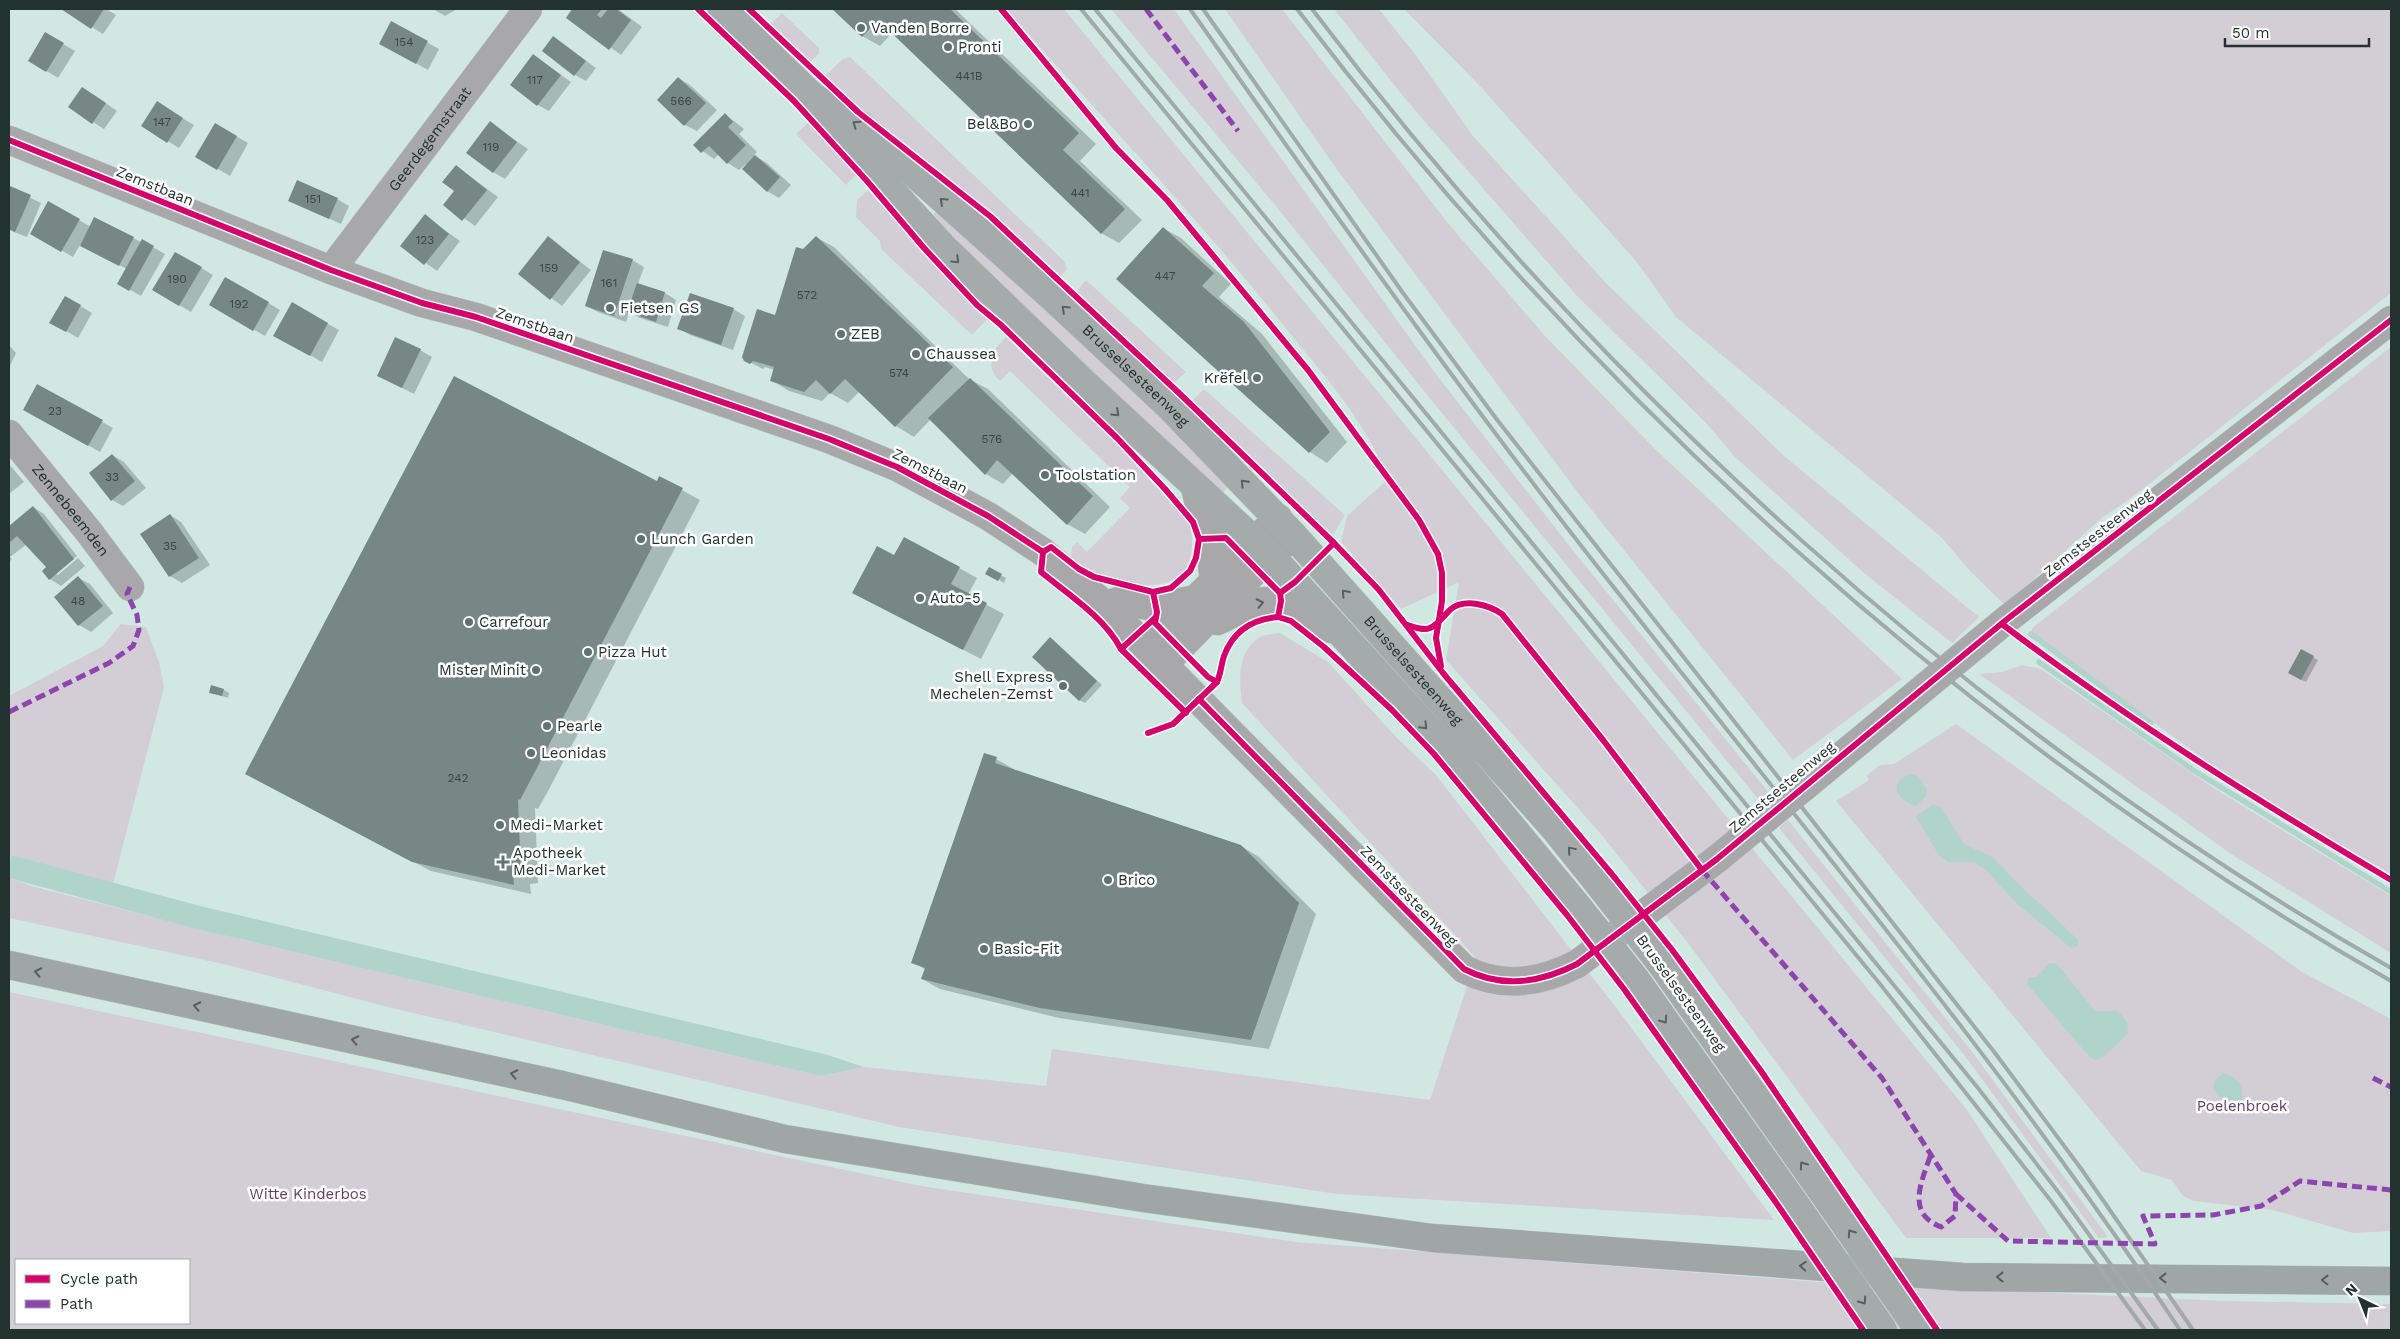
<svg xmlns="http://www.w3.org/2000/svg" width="2400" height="1339" font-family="'Work Sans',sans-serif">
	<rect width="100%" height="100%" fill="#d1e8e2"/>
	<g fill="#d3cdd6" fill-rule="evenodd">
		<path d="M1005,9H1064L1967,1110L2051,1238H1906L1688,943L1600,833L1446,660L1459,582L1401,609L1341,542L1347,516L1388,479C1365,419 1320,371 1280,321C1193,213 1098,112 1005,9Z"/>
		<polygon points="1111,9 1174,9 1432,369 1567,543 1769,793 1759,800 1428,396 1275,205"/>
		<polygon points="1225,9 1282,9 1447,222 1545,336 1656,450 1902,679 1793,760 1582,498 1333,164"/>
		<polygon points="1334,9 1379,9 1417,57 1473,136 1606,283 1784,456 1979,617 1952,643 1864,573 1736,458 1705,422 1577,296 1407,101"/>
		<polygon points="1404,9 2391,9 2391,293 2130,499 2103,517 2005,605 1970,571 1941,537 1676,317 1636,261 1478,84"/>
		<polygon points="782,13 819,48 819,54 809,63 770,25"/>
		<polygon points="850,57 1064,261 1067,269 1060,277 993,215 861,110 824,77 843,59"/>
		<polygon points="808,123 856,175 846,185 796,134"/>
		<polygon points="868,190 919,248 987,319 972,335 881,249 880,241 856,217 857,200"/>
		<polygon points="937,210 988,253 1231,484 1222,493 1020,306 932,216"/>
		<polygon points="1086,280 1186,372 1173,384 1076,292"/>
		<path d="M1006,337L1115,442L1190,524C1207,609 1115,590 1071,558L1072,547L1077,542L1087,552L1130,508L1120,498L1130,487L1010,371L1000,381C984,366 992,350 1006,337Z"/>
		<polygon points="2391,347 2391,874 2300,821 2209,763 2032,633 2032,628"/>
		<polygon points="1204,389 1345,515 1332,537 1192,401"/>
		<polygon points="121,624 146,627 159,662 164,687 113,884 11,855 9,862 9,696 103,646"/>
		<path d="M1280,633L1328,662L1397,738L1436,775L1624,1018L1774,1220L1337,1194L899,1127L392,1008L223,964L9,918V878L35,887L239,939L821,1076L864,1067L1046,1086L1052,1049L1430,1100L1476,958L1242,703C1239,679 1237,652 1260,637C1265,634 1274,634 1280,633Z"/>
		<polygon points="2022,665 2041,669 2215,789 2391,896 2391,953 2231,854 1979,674 2002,672"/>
		<polygon points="1956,724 2302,972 2391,1019 2391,1231 2353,1233 2273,1210 2194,1201 2183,1196 2172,1180 2141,1171 1836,801 1869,780 1866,776 1880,765 1894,764"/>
		<polygon points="1788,820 1973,1053 2108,1237 2099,1238 1965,1056 1779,828"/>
		<path d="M9,992L921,1186L1296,1242L1820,1282L2226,1301L2391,1304V1330H9ZM16,1260H189V1323H16Z"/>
	</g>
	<g fill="#b0d3ca">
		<path d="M1910,774L1918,776L1927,789L1926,796L1916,806C1897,801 1887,782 1910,774Z"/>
		<polygon points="1933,804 1941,808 1964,844 1994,858 2027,893 2045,908 2078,940 2078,946 2071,948 2016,903 1987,871 1974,862 1948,862 1939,855 1916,817"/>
		<polygon points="11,855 200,906 828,1055 864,1067 821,1076 193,928 9,878"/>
		<path d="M2049,963L2057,964L2094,1010C2113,1016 2113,1001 2128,1024L2127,1034L2102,1058L2095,1060L2087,1054L2027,984L2029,977H2037Z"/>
		<path d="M2223,1073C2238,1076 2248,1091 2239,1105H2230L2218,1095L2213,1086L2217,1078Z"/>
	</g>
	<g fill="#0003">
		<polygon points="63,9 106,9 116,15 103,34"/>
		<polygon points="433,9 457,9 445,16"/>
		<polygon points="574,9 618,9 642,27 621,55 568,17"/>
		<polygon points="834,9 955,9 1096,144 1080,161 1142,220 1119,243 1101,233 893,32 880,46 862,36"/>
		<polygon points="392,23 439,49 428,70 380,43"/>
		<polygon points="46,34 75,51 58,78 29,60"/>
		<polygon points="554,37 596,68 586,81 575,75"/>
		<polygon points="534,56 571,82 549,111 538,105"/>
		<polygon points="678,78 690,85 717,110 697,131 685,125"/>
		<polygon points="94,95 117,111 104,129 69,107"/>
		<polygon points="168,110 194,125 179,148 143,126"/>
		<polygon points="725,114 744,129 739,134 757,152 754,155 767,163 791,185 779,198 767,191 746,164 739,170 728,163 719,154 714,159 694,145"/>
		<polygon points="490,123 528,149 505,179 493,172"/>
		<polygon points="215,124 248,143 230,176 196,156"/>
		<polygon points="456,166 498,197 475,226 445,205 456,191"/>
		<polygon points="10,188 41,203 27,237 9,230"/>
		<polygon points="337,199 349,206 341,224 290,201"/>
		<polygon points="49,203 91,227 133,238 141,242 142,241 165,254 141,296 118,283 127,269 80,245 73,257 31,233"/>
		<polygon points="425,216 460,241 437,271 402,246"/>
		<polygon points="1163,228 1181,238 1231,284 1219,297 1262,334 1347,442 1327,463 1310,452 1118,279"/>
		<polygon points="816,237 834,247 969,379 988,389 1110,507 1085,534 1067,524 1013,473 1003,484 986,474 931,419 914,437 896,426 860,391 848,403 830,393 822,401 789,391 771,380 775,370 765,367 763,369 745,360 775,316 804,251"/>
		<polygon points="548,238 591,270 562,306 519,274"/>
		<polygon points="176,253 213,275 191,312 154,290"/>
		<polygon points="632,260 644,267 638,284 665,293 676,300 668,327 640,318 629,312 626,322 598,312 586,306"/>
		<polygon points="226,278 280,310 265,336 210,305"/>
		<polygon points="65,297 92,313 78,338 51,322"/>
		<polygon points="292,304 339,330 322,362 275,335"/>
		<polygon points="733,309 745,316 733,350 690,335 678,328"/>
		<polygon points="9,345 16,353 9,368"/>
		<polygon points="420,350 432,357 414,394 390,382"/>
		<polygon points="38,386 113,428 100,452 24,409"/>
		<polygon points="112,455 124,462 146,488 123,506 112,500"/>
		<polygon points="9,464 24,482 9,494"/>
		<polygon points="660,478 700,500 547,793 538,809 535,808 538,883 530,884 531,894 431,871 246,774 657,483"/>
		<polygon points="33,507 44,514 77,556 56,573 58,575 78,558 85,566 61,586 50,579 48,567 27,544 10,557 12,559 9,562 9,528"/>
		<polygon points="170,515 181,522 210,565 182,583 170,576 142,534"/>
		<polygon points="895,557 959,568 977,578 968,595 1004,614 981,659 854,593"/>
		<polygon points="989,569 1006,578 1004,583 987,573"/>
		<polygon points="78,578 90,584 113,613 91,632 79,625 56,597"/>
		<polygon points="1051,638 1102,685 1085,703 1079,700"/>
		<polygon points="2301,650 2318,660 2306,682 2289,673"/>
		<polygon points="224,690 229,693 228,698 211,692"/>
		<polygon points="996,759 1014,769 1013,770 1241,846 1259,857 1316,914 1269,1049 1059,1018 940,989 922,979 926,970 913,962"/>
	</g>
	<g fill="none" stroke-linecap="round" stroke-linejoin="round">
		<g stroke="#b0d3ca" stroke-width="5.5">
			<polyline points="2031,634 2151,723"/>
			<polyline points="2039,662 2193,770 2391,892"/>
		</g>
	</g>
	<g fill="#778884">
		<polygon points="61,9 104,9 91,29"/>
		<polygon points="572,9 602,9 597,15 601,18 608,9 616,9 631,20 609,50 566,18"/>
		<polygon points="832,9 950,9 1079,133 1063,150 1125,209 1101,234 878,20 862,37"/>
		<polygon points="391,21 428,41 416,64 379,44"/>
		<polygon points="45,32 64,43 46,72 28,61"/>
		<polygon points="553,36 586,61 574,76 542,51"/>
		<polygon points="533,54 561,75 537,106 510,85"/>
		<polygon points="678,77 706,103 684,126 657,100"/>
		<polygon points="82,87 106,103 92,124 68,107"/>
		<polygon points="157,101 183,118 167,143 141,126"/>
		<polygon points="725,113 733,122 728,127 746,145 727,164 709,146 701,153 693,145"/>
		<polygon points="490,121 517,142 493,173 466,153"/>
		<polygon points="215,123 237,136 217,170 195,157"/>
		<polygon points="755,155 780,177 767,192 742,169"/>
		<polygon points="456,165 487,190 462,221 443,205 454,191 442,182"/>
		<polygon points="297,180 338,198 329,219 288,201"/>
		<polygon points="10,186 31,195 15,232 9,229"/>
		<polygon points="48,201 80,219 61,252 30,234"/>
		<polygon points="425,214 449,234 424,265 400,246"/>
		<polygon points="94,217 134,237 119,266 80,246"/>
		<polygon points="1163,227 1214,273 1202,286 1244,322 1330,432 1309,453 1116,279"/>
		<polygon points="548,236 580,262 550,300 518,274"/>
		<polygon points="816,236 953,367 895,427 845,379 830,394 816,380 804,392 770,381 774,367 753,361 750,364 744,361 742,357 757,309 775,315 796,247 803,249"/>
		<polygon points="142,239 154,246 129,291 117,284"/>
		<polygon points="603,250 633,259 614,316 585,306"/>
		<polygon points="175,252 202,267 179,306 152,290"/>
		<polygon points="225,277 269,302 253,331 209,305"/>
		<polygon points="637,283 665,292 656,322 627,312"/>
		<polygon points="690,293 734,308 721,345 677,329"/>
		<polygon points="65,296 81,305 66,332 49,323"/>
		<polygon points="292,302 328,323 310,356 273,336"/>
		<polygon points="395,337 421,349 402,388 377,376"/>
		<polygon points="454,376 657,481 659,476 683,488 529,783 520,800 518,799 521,874 513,874 514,885 412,862 245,774"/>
		<polygon points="970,378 1093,496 1067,525 997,460 985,475 928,418"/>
		<polygon points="37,384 103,420 88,446 23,410"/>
		<polygon points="112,454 135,481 111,501 89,473"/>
		<polygon points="33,506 74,559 49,580 42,571 46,567 17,536 9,543 9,526"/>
		<polygon points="170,514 199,558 169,577 140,534"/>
		<polygon points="904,537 960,567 951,584 987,603 963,650 852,593 877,546 894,555"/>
		<polygon points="989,567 1002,574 998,581 985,574"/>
		<polygon points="78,576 103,606 78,626 54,597"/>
		<polygon points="1050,637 1097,681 1079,701 1032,657"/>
		<polygon points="2301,649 2314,656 2301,680 2288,673"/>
		<polygon points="211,685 224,689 222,696 209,693"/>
		<polygon points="984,753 997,757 995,763 1241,845 1299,903 1251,1040 1040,1008 921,979 925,968 911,963"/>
	</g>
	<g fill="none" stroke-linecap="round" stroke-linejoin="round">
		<g stroke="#b0c2bd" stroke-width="29">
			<g id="minor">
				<path d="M9,140L331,270L422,303L476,317L829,439L897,467L988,516L1043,552L1105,605L1464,969C1502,989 1540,983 1577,964L1717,859L2006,620L2391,320"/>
				<path id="s1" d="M331,270L528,9"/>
				<path id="s2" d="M9,434L89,532L130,587"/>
				<polyline points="1195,487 1198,500 1210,520 1215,542 1212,563 1214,582"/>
				<polyline points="1105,605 1122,600 1152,607 1196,599"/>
				<path d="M1217,621C1228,617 1238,609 1248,605C1281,593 1306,610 1331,629"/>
				<polyline points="1147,647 1278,518"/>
				<polyline points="1164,664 1257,569 1293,535"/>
			</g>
		</g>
		<g stroke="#b0c2bd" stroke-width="29">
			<g id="major">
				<path id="s3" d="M722,9L813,97L860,125L1052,297L1169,406L1293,535L1554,828L1602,888"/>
				<polyline points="819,107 829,123 943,247 1081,380 1271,556 1457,761 1578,907"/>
				<polyline points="1660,962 1831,1204"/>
				<polyline points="1636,980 1795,1204"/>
			</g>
		</g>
		<g stroke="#b0c2bd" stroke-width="29">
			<polyline id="highway" points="9,965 562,1085 785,1139 1143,1198 1432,1238 1963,1277 2391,1281"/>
		</g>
		<use href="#minor" stroke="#a8a7aa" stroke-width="28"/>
		<use href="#major" stroke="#a5abab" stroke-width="28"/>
		<use href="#highway" stroke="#a0a5a6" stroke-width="28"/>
		<g stroke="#a1aaa8" stroke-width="4">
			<polyline points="1081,9 1880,984 2051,1201 2145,1330"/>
			<polyline points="1095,9 1978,1088 2059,1193 2158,1330"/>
			<path d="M1190,9C1319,192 1448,375 1586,552C1787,809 1999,1058 2180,1330"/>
			<polyline points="1203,9 1403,293 1498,421 1995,1053 2082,1170 2193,1330"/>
			<path d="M1297,9C1594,399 1965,737 2391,981"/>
			<path d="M1312,9C1600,390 1975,730 2391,968"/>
		</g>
		<g stroke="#b0c2bd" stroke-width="29" stroke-linecap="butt">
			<g id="major-bridge">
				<polyline points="1602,888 1660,962"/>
				<polyline points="1578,907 1636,980"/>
				<polyline points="1795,1204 1883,1330"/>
				<polyline points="1831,1204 1919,1330"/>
			</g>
		</g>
		<use href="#major-bridge" stroke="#a5abab" stroke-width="28"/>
		<g stroke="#8e44ad" stroke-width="5" stroke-dasharray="10 5" stroke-linecap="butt">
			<polyline points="1146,9 1238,131"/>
			<polyline points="9,712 109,663 133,646 139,630 137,615 127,594 130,587"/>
			<path d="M1702,870L1882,1078L1956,1194L1955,1216L1941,1227C1905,1213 1922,1181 1931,1154"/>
			<polyline points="2373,1078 2391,1087"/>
			<polyline points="1956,1194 2008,1241 2155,1244 2143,1216 2213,1215 2261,1206 2300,1181 2391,1190"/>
		</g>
		<g stroke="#fff" stroke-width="9">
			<g id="cycleway">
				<polyline points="698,9 794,101 867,181 924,248 977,305 1001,325 1118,439 1165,489 1193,522 1199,539 1196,558 1190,571 1171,588 1153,592 1094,577 1079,569 1051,547 1043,552"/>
				<polyline points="749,9 858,112 991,217 1180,394 1334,543 1379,590 1443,673 1615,878 1673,951 1761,1071 1937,1330"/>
				<polyline points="1001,9 1116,148 1167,200 1308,370 1419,520 1438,554 1442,573 1442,601 1436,638 1441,666"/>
				<polyline points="9,140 331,270 422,303 476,317 829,439 897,467 988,516 1043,552"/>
				<polyline points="1199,539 1226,538 1280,593 1281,601 1278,617 1291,621 1324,647 1392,710 1434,754 1567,915 1624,989 1777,1204 1863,1330"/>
				<path d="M1043,552L1041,572C1069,595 1104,617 1121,649"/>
				<polyline points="1280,593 1295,582 1334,543"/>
				<polyline points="1155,618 1121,649 1186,713"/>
				<path d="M2002,624C2125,718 2258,801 2391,880"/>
				<path d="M1407,625C1414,627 1423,631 1430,628C1439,624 1444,615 1451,609C1465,598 1489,605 1502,614L1603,740L1702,870"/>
				<path d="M1217,682C1221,673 1221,665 1224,656C1233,631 1253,619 1278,617"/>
				<path d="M1199,699L1464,969C1502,989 1540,983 1577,964L1717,859L2006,620L2391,320"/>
				<polyline points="1148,733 1173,724 1217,682 1208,677 1155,623 1157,612 1153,592"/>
			</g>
		</g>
		<use href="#cycleway" stroke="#d6006c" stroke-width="6"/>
	</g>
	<defs><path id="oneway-chevron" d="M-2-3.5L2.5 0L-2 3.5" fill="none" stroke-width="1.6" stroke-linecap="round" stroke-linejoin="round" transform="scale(1.25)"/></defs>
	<g stroke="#566260">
		<use href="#oneway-chevron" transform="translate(856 124) rotate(-145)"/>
		<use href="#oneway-chevron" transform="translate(943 201) rotate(-138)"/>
		<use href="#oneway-chevron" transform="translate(956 260) rotate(44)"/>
		<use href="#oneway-chevron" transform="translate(1065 309) rotate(-137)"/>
		<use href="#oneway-chevron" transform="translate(1116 413) rotate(43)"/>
		<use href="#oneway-chevron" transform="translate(1244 483) rotate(-134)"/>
		<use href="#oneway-chevron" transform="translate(1345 593) rotate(-132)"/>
		<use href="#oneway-chevron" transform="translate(1424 726) rotate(47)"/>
		<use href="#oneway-chevron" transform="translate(1571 850) rotate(-130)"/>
		<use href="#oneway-chevron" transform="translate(1664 1020) rotate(55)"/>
		<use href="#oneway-chevron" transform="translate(1803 1165) rotate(-125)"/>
		<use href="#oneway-chevron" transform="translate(1851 1233) rotate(-125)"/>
		<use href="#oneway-chevron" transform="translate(1863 1301) rotate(55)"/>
	</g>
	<use stroke="#586160" href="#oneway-chevron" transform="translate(1260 603) rotate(-12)"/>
	<g stroke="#54605e">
		<use href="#oneway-chevron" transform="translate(38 972) rotate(-168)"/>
		<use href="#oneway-chevron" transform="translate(197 1006) rotate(-168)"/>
		<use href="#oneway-chevron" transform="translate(355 1040) rotate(-168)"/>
		<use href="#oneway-chevron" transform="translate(514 1074) rotate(-168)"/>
		<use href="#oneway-chevron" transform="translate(1803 1266) rotate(-176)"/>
		<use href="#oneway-chevron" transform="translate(2000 1277) rotate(-180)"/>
		<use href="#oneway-chevron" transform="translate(2163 1278) rotate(-180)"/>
		<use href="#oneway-chevron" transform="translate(2325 1280) rotate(-179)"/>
	</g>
	<g fill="#5f726d" stroke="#fff" stroke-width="2">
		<circle cx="861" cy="28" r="5"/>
		<circle cx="948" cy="47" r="5"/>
		<circle cx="1028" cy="124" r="5"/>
		<circle cx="610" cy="308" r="5"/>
		<circle cx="841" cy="334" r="5"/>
		<circle cx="916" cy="354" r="5"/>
		<circle cx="1257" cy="378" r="5"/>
		<circle cx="1045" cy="475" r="5"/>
		<circle cx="641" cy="539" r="5"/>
		<circle cx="920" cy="598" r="5"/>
		<circle cx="469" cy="622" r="5"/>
		<circle cx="588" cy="652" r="5"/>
		<circle cx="536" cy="670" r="5"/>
		<circle cx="1063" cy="686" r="5"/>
		<circle cx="547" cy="726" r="5"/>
		<circle cx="531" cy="753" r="5"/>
		<circle cx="500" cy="825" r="5"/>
		<path d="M500.5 854.5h5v5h5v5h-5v5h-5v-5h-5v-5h5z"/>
		<circle cx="1108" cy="880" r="5"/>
		<circle cx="984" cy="949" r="5"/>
	</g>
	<g text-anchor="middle" stroke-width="5" stroke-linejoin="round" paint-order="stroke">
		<g font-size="12" fill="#374844">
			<text x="404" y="46">154</text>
			<text x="969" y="80">441B</text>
			<text x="535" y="84">117</text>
			<text x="681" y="105">566</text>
			<text x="162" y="126">147</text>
			<text x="491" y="151">119</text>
			<text x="1080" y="197">441</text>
			<text x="313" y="203">151</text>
			<text x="425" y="244">123</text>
			<text x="549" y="272">159</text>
			<text x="1165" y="280">447</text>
			<text x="177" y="283">190</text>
			<text x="609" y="287">161</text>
			<text x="807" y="299">572</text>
			<text x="239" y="308">192</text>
			<text x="899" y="377">574</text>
			<text x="55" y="415">23</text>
			<text x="992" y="443">576</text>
			<text x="112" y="481">33</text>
			<text x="170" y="550">35</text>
			<text x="78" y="605">48</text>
			<text x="458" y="782">242</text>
		</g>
		<g font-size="15" fill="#22322e" stroke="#fff" text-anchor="start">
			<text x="871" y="33">Vanden Borre</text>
			<text x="958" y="52">Pronti</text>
			<text x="1018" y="129" text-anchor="end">Bel&amp;Bo</text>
			<text x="620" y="313">Fietsen GS</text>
			<text x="851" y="339">ZEB</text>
			<text x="926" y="359">Chaussea</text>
			<text x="1247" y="383" text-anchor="end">Krëfel</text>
			<text x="1055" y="480">Toolstation</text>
			<text x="651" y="544">Lunch Garden</text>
			<text x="930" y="603">Auto-5</text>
			<text x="479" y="627">Carrefour</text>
			<text x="598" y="657">Pizza Hut</text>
			<text x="526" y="675" text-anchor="end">Mister Minit</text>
			<text x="1053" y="682" text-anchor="end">Shell Express<tspan x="1053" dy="17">Mechelen-Zemst</tspan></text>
			<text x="557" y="731">Pearle</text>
			<text x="541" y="758">Leonidas</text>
			<text x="510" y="830">Medi-Market</text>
			<text x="513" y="858">Apotheek<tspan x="513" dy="17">Medi-Market</tspan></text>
			<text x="1118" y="885">Brico</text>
			<text x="994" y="954">Basic-Fit</text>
		</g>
		<g font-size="15" fill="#22322e" stroke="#fff">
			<text dy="5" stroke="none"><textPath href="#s1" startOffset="164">Geerdegemstraat</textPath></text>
			<text transform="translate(155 186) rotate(22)" y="5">Zemstbaan</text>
			<text transform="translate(535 325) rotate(19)" y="5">Zemstbaan</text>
			<text dy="5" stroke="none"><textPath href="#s3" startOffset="554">Brusselsesteenweg</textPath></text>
			<text transform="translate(930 471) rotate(27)" y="5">Zemstbaan</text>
			<text dy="5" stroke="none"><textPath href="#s2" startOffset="98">Zennebeemden</textPath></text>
			<text transform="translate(2098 533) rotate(-38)" y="5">Zemstsesteenweg</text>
			<text dy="5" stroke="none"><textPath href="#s3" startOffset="959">Brusselsesteenweg</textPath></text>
			<text transform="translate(1782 787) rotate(-40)" y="5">Zemstsesteenweg</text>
			<text transform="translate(1409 896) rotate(46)" y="5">Zemstsesteenweg</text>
			<text transform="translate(1681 993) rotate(54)" y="5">Brusselsesteenweg</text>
		</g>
		<g font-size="15" fill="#673d5d" stroke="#fff">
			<text x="2242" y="1111">Poelenbroek</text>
			<text x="308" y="1199">Witte Kinderbos</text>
		</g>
	</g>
	<rect width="2400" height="1339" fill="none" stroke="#22322e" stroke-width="20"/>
	<rect x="15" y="1259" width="175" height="65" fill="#ffffff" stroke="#a7adab"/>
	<rect x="25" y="1275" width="25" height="8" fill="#d6006c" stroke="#a7adab"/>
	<text x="60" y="1284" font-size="15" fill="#22322e">Cycle path</text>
	<rect x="25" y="1300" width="25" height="8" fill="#8e44ad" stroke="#a7adab"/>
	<text x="60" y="1309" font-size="15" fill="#22322e">Path</text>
	<g transform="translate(2360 1299) rotate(317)" stroke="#ffffff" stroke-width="4" paint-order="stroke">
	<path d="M0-4L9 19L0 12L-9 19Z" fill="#22322e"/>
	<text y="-8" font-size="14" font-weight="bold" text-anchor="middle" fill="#22322e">N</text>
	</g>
	<path d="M2225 38v8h144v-8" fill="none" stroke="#22322e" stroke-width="2.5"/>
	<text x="2232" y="38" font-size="15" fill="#22322e" stroke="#ffffff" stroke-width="4" paint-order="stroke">50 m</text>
</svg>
